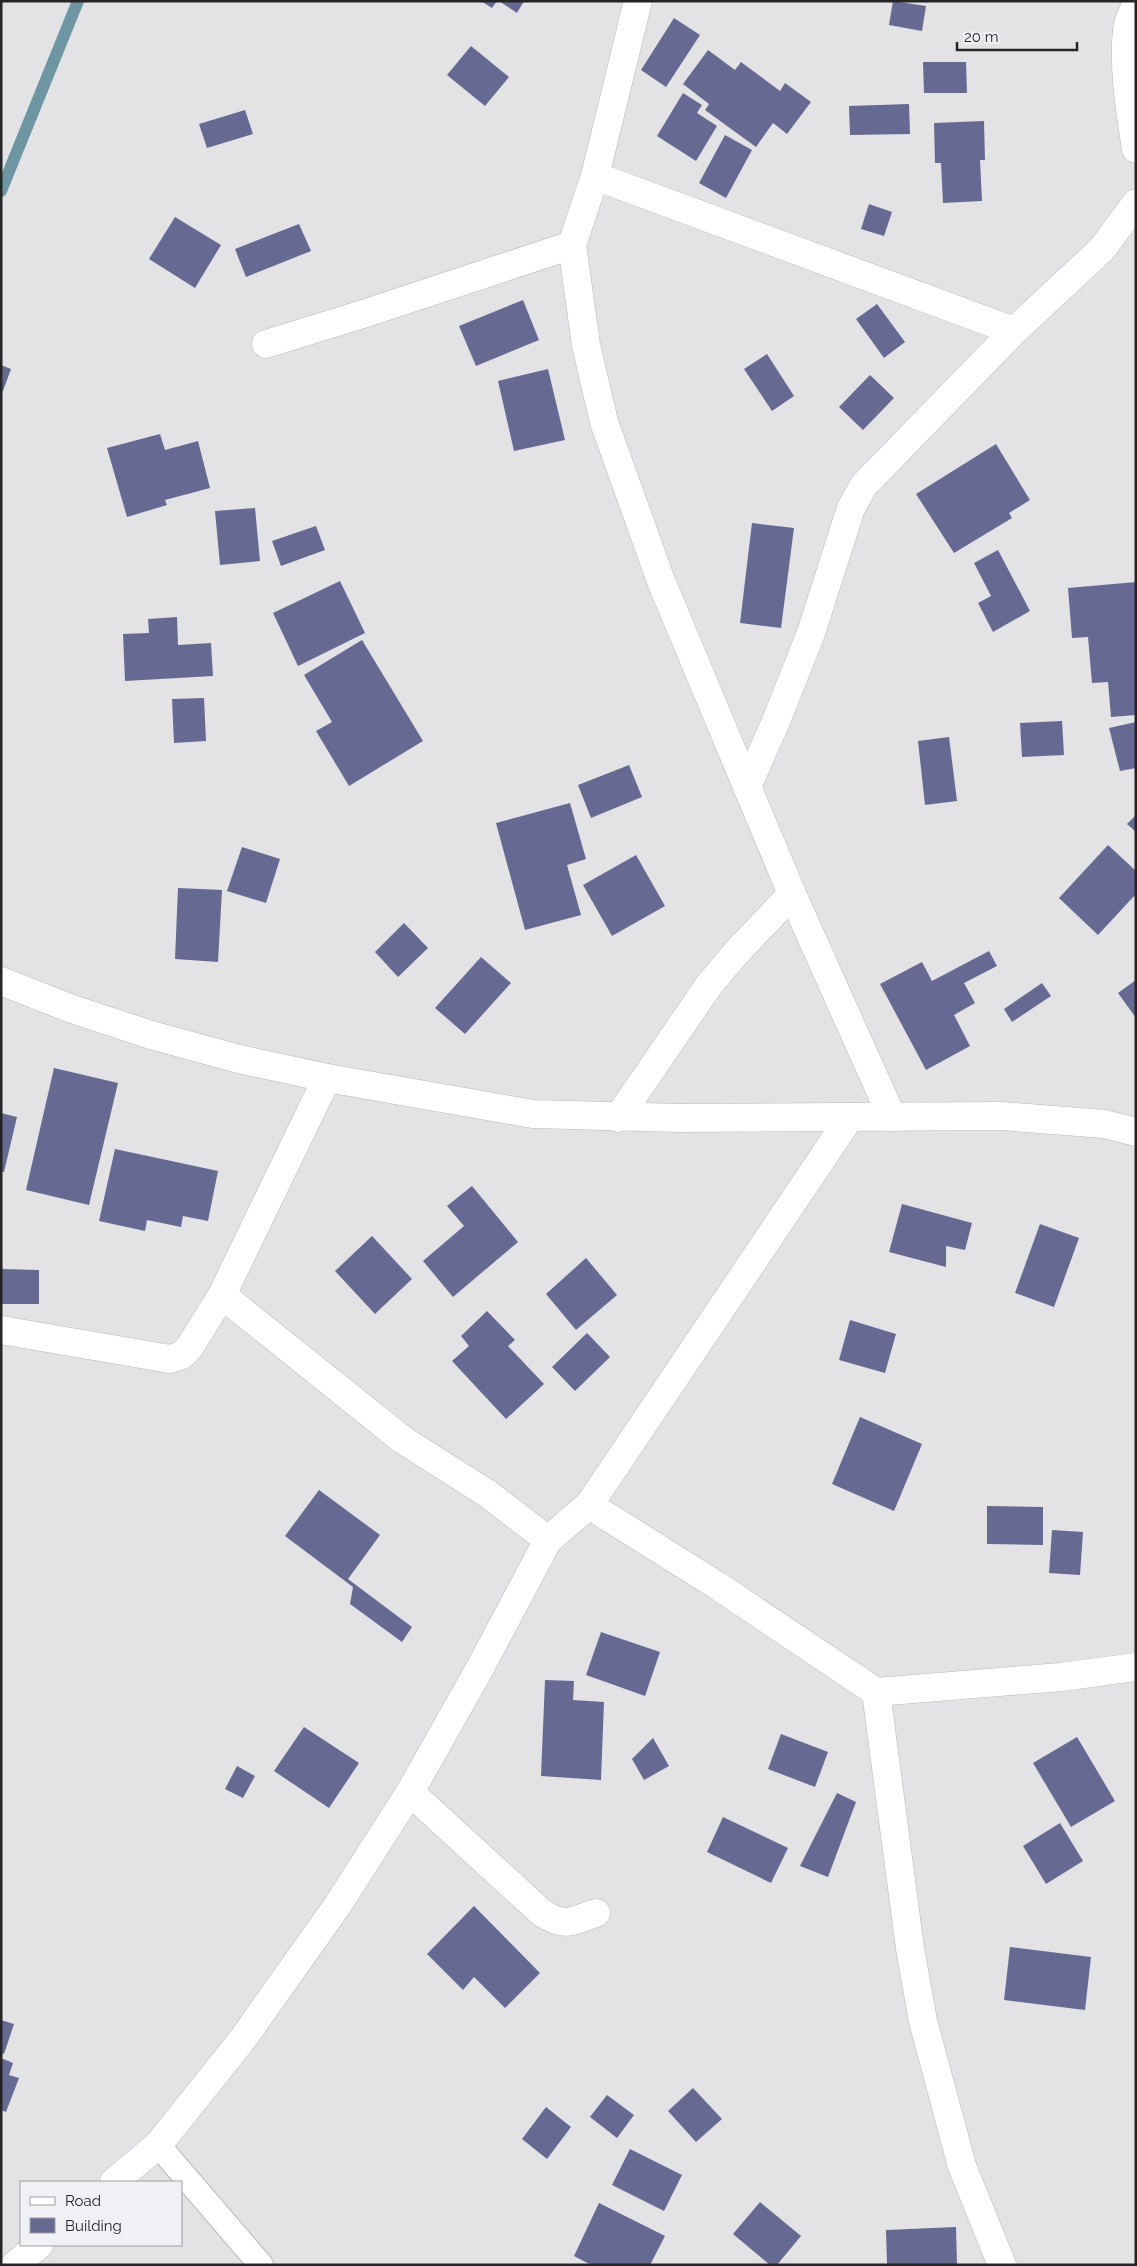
<svg xmlns="http://www.w3.org/2000/svg" width="1137" height="2266" font-family="Raleway,sans-serif">
	<rect width="100%" height="100%" fill="#e3e3e6"/>
	<g fill="none" stroke-linecap="round" stroke-linejoin="round">
		<polyline stroke="#6e96a2" stroke-width="12" points="1,191 78,1"/>
	</g>
	<g fill="#666a93">
		<polygon points="481,1 497,1 492,8"/>
		<polygon points="499,1 524,1 517,13"/>
		<polygon points="893,1 926,6 922,31 889,25"/>
		<polygon points="674,18 700,35 666,87 641,70"/>
		<polygon points="471,46 509,77 485,106 447,75"/>
		<polygon points="708,50 735,70 741,62 780,91 785,83 811,102 787,134 773,123 756,147 705,110 709,104 683,84"/>
		<polygon points="923,62 966,62 967,93 924,93"/>
		<polygon points="683,93 702,105 697,113 717,126 696,161 657,136"/>
		<polygon points="909,104 910,134 850,135 849,106"/>
		<polygon points="245,110 253,134 207,148 199,124"/>
		<polygon points="984,121 985,160 980,160 982,201 943,203 941,163 935,163 934,123"/>
		<polygon points="725,135 752,150 726,198 699,183"/>
		<polygon points="869,204 892,212 884,236 861,229"/>
		<polygon points="175,217 221,245 195,288 149,259"/>
		<polygon points="299,224 311,251 246,277 235,249"/>
		<polygon points="523,300 539,340 476,366 459,326"/>
		<polygon points="877,304 905,342 884,358 856,319"/>
		<polygon points="767,354 794,396 772,411 744,369"/>
		<polygon points="1,365 11,369 3,391 1,390"/>
		<polygon points="548,369 565,440 514,451 498,381"/>
		<polygon points="870,375 894,398 863,430 839,407"/>
		<polygon points="160,434 165,450 198,441 210,488 165,500 167,505 127,517 107,448"/>
		<polygon points="996,444 1030,500 1009,513 1012,518 954,553 916,494"/>
		<polygon points="255,508 260,561 220,565 215,511"/>
		<polygon points="752,523 794,528 781,628 740,623"/>
		<polygon points="316,526 325,550 281,566 272,541"/>
		<polygon points="998,550 1030,611 993,632 978,603 991,596 974,563"/>
		<polygon points="340,581 365,633 298,666 273,613"/>
		<polygon points="1136,582 1136,715 1111,717 1108,682 1092,683 1088,637 1072,638 1068,588"/>
		<polygon points="177,617 178,645 211,643 213,676 125,681 123,634 149,633 148,619"/>
		<polygon points="362,640 423,741 349,786 316,731 332,722 304,675"/>
		<polygon points="204,698 206,741 174,743 172,699"/>
		<polygon points="1062,721 1064,755 1022,757 1020,723"/>
		<polygon points="1136,722 1136,768 1120,771 1109,728"/>
		<polygon points="949,737 957,801 925,805 918,741"/>
		<polygon points="629,765 642,797 591,818 578,785"/>
		<polygon points="570,803 586,859 567,865 581,915 525,930 496,823"/>
		<polygon points="1136,815 1136,832 1127,824"/>
		<polygon points="1108,845 1136,871 1136,894 1098,935 1059,898"/>
		<polygon points="242,847 280,859 266,903 227,891"/>
		<polygon points="636,855 665,906 612,936 583,885"/>
		<polygon points="178,888 222,890 218,962 175,959"/>
		<polygon points="404,923 428,948 398,977 375,952"/>
		<polygon points="989,951 997,966 964,983 975,1003 954,1015 970,1046 926,1070 880,984 922,962 932,981"/>
		<polygon points="481,957 511,983 465,1034 435,1008"/>
		<polygon points="1136,980 1136,1018 1118,993"/>
		<polygon points="1042,983 1051,996 1012,1022 1004,1009"/>
		<polygon points="54,1068 118,1083 89,1205 26,1190"/>
		<polygon points="1,1113 17,1117 4,1172 1,1172"/>
		<polygon points="115,1149 218,1171 208,1221 183,1216 181,1227 147,1220 145,1231 99,1221"/>
		<polygon points="472,1186 518,1242 453,1297 423,1261 464,1226 447,1206"/>
		<polygon points="902,1204 972,1223 965,1250 946,1246 946,1267 889,1252"/>
		<polygon points="1040,1224 1079,1238 1054,1307 1015,1293"/>
		<polygon points="372,1236 412,1279 375,1314 335,1271"/>
		<polygon points="586,1258 617,1295 576,1330 546,1294"/>
		<polygon points="1,1269 39,1270 39,1304 1,1304"/>
		<polygon points="487,1311 515,1340 508,1346 544,1384 506,1419 452,1361 469,1346 461,1336"/>
		<polygon points="850,1320 896,1334 885,1373 839,1360"/>
		<polygon points="587,1333 610,1357 575,1391 552,1367"/>
		<polygon points="860,1417 922,1444 894,1511 832,1484"/>
		<polygon points="319,1490 380,1535 348,1579 412,1627 402,1642 350,1604 353,1587 285,1536"/>
		<polygon points="987,1506 1043,1507 1043,1545 987,1544"/>
		<polygon points="1052,1530 1083,1532 1080,1575 1049,1573"/>
		<polygon points="601,1632 660,1652 645,1696 586,1675"/>
		<polygon points="545,1680 574,1681 573,1700 604,1702 601,1780 541,1776"/>
		<polygon points="304,1727 359,1763 329,1808 274,1771"/>
		<polygon points="781,1734 828,1752 815,1787 768,1769"/>
		<polygon points="1077,1737 1115,1801 1071,1827 1033,1763"/>
		<polygon points="653,1738 669,1766 644,1780 632,1759"/>
		<polygon points="237,1766 255,1776 243,1798 225,1789"/>
		<polygon points="837,1793 856,1802 828,1877 800,1866"/>
		<polygon points="723,1817 788,1848 771,1883 707,1852"/>
		<polygon points="1060,1823 1083,1861 1046,1884 1023,1846"/>
		<polygon points="474,1906 540,1973 505,2008 474,1977 463,1990 427,1954"/>
		<polygon points="1010,1947 1091,1957 1085,2010 1004,2000"/>
		<polygon points="1,2020 14,2024 4,2054 1,2053"/>
		<polygon points="1,2058 13,2063 9,2075 19,2078 6,2112 1,2110"/>
		<polygon points="693,2088 722,2119 696,2142 668,2111"/>
		<polygon points="607,2095 634,2115 617,2138 590,2117"/>
		<polygon points="546,2107 571,2127 547,2159 522,2139"/>
		<polygon points="630,2149 682,2175 664,2211 612,2185"/>
		<polygon points="760,2202 801,2236 777,2265 770,2265 733,2234"/>
		<polygon points="599,2203 665,2236 650,2265 591,2265 574,2256"/>
		<polygon points="956,2227 957,2265 887,2265 886,2230"/>
	</g>
	<g fill="none" stroke-linecap="round" stroke-linejoin="round">
		<g stroke="#b8b9bb" stroke-width="26">
			<polyline id="service" points="158,2145 261,2265"/>
		</g>
		<g stroke="#b8b9bb" stroke-width="29">
			<g id="minor">
				<polyline points="638,1 595,176 572,245 586,345 604,422 661,581 792,894 892,1117"/>
				<path d="M1136,4C1133,12 1128,21 1127,29C1123,69 1130,110 1136,149"/>
				<polyline points="595,176 1014,331"/>
				<polyline points="266,344 363,314 572,245"/>
				<polyline points="747,787 776,721 811,633 851,508 864,485 1014,331 1102,249 1136,203"/>
				<polyline points="618,1118 709,985 736,953 792,894"/>
				<polyline points="222,1295 403,1440 488,1494 548,1540"/>
				<polyline points="1,1330 170,1359 182,1355 189,1348 222,1295 327,1078"/>
				<polyline points="589,1505 718,1586 876,1692 1061,1677 1136,1667"/>
				<polyline points="876,1692 910,1948 923,2021 962,2166 1002,2265"/>
				<path d="M410,1792L542,1913C566,1928 571,1921 596,1913"/>
				<polyline points="114,2182 158,2145 242,2040 337,1906 410,1792 480,1668 548,1540 589,1505 850,1117"/>
				<polyline points="15,2265 39,2245"/>
			</g>
		</g>
		<g stroke="#b8b9bb" stroke-width="29">
			<polyline id="tertiary" points="1,981 72,1009 151,1035 239,1059 327,1078 533,1114 679,1118 1002,1116 1104,1124 1136,1132"/>
		</g>
		<use href="#service" stroke="#fff" stroke-width="24"/>
		<use href="#minor" stroke="#fff" stroke-width="28"/>
		<use href="#tertiary" stroke="#fff" stroke-width="28"/>
	</g>
	<rect width="1137" height="2266" fill="none" stroke="#252526" stroke-width="5"/>
	<rect x="20" y="2181" width="162" height="65" fill="#f0f1f4" stroke="#9f9fa2"/>
	<rect x="30" y="2197" width="25" height="8" fill="#ffffff" stroke="#9f9fa2"/>
	<text x="65" y="2206" font-size="15" fill="#252526">Road</text>
	<rect x="30" y="2218" width="25" height="15" fill="#666a93" stroke="#9f9fa2"/>
	<text x="65" y="2231" font-size="15" fill="#252526">Building</text>
	<path d="M957 42v8h120v-8" fill="none" stroke="#252526" stroke-width="2.5"/>
	<text x="964" y="42" font-size="15" fill="#252526" stroke="#f0f1f4" stroke-width="4" paint-order="stroke">20 m</text>
</svg>
